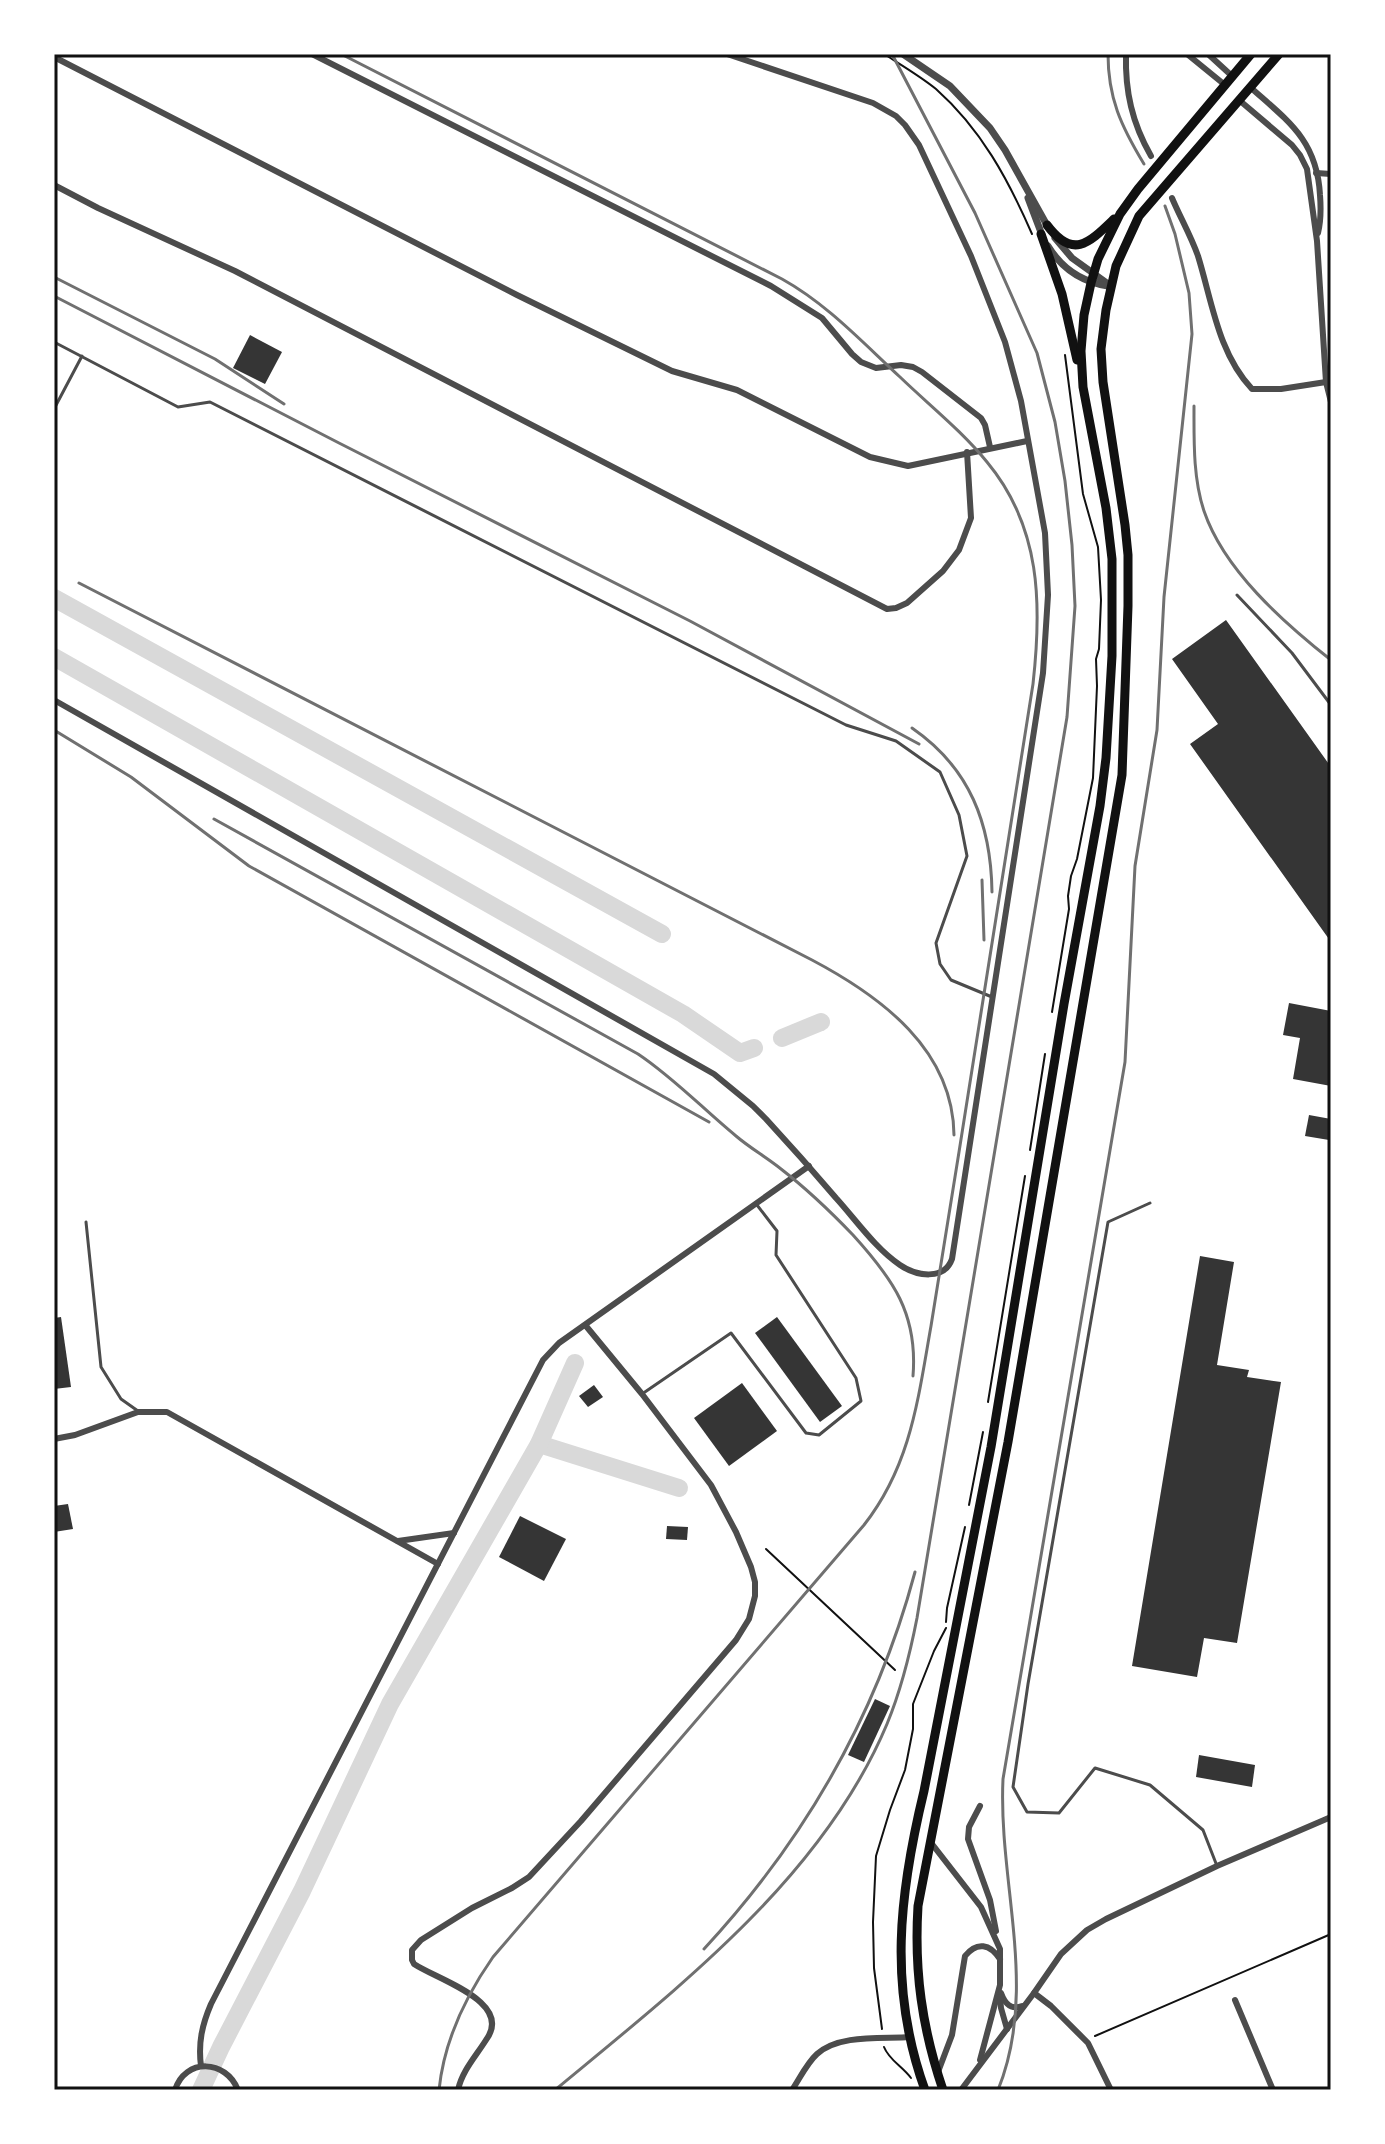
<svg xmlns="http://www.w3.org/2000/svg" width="1385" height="2144" font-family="'IBM Plex Serif',serif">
	<rect width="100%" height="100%" fill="#fff"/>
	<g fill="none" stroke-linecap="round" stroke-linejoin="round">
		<g stroke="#d9d9d9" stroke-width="18">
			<polyline points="54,598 662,934"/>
			<polyline points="54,657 683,1014 740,1053 754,1048"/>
			<polyline points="782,1038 821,1022"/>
			<polyline points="539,1444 679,1488"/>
			<polyline points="201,2090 221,2047 302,1891 390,1704 539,1444 575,1363"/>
		</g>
	</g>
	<g fill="#353535">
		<polygon points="250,335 282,352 265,384 233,368"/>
		<polygon points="1226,620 1331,767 1331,942 1190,744 1218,724 1172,659"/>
		<polygon points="1289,1003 1331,1011 1331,1086 1293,1079 1300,1038 1283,1035"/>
		<polygon points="1309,1115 1331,1119 1329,1140 1305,1136"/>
		<polygon points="1200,1256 1234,1262 1217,1365 1249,1370 1247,1377 1281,1382 1237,1643 1204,1638 1197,1677 1132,1666"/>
		<polygon points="61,1317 71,1387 54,1389 54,1318"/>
		<polygon points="777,1317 842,1406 820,1422 755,1333"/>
		<polygon points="742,1383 777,1431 729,1466 694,1418"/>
		<polygon points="594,1385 603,1397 588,1407 579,1396"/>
		<polygon points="68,1504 73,1529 54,1532 54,1506"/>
		<polygon points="520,1516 566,1539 544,1581 499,1557"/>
		<polygon points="667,1526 688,1527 687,1540 666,1539"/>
		<polygon points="875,1699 890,1706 864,1762 848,1755"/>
		<polygon points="1199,1755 1255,1765 1252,1787 1196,1777"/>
	</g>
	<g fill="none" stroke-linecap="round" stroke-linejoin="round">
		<g stroke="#111" stroke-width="2">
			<path d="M884,54C901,65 920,76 936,89C981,129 1008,179 1032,234"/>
			<polyline points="1052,1012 1069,909 1068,896 1071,876 1077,859 1093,778 1097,686 1096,659 1099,649 1101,600 1098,547 1083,494 1065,355"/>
			<polyline points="1030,1150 1045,1054"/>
			<polyline points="988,1402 1025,1176"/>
			<polyline points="969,1505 983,1432"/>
			<polyline points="766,1549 895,1670"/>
			<polyline points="946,1622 947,1608 965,1527"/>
			<polyline points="882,2029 874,1968 873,1922 876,1856 890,1810 905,1770 913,1729 913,1704 934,1651 946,1628"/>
			<polyline points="1095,2036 1331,1934"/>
			<path d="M884,2047C889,2060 902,2066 911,2078"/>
		</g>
		<g stroke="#4c4c4c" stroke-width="3">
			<polyline points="54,342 178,407 210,402 846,725 896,741 940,772 959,815 967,856 936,943 940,964 951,980 992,997"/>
			<polyline points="54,409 82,356"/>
			<polyline points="1237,595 1292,653 1331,705"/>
			<polyline points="1150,1203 1108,1222 1028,1684 1013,1787 1027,1812 1059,1813 1095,1768 1150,1785 1203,1830 1217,1866"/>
			<polyline points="86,1222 101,1367 121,1399 138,1411"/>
			<polyline points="642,1394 731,1333 806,1433 819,1435 861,1401 856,1378 776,1255 777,1231 757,1205"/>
		</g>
		<g stroke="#4c4c4c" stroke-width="6">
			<polyline points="312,54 771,286 822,318 852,354 861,362 876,368 901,365 913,367 922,372 981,418 985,425 990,447"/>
			<path d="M1126,54C1125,91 1132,123 1151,156"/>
			<polyline points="1187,54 1225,85"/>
			<polyline points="1208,54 1232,76"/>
			<polyline points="54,57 517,295 672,371 737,390 870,457 908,466 1027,441"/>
			<path d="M1250,87C1288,121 1317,140 1320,195C1321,208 1321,221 1318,233"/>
			<polyline points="1239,100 1292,145 1300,155 1307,169 1317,241 1326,382 1331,402"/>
			<polyline points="1316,173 1331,174"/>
			<polyline points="54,185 98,208 235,271 887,609 896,608 907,603 943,571 959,550 971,518 967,452"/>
			<path d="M1172,198C1180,217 1191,236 1198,256C1212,301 1218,353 1252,389H1281L1326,382"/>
			<path d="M54,700L714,1074L753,1106L766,1119C790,1145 813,1171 836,1198C856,1220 875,1248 900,1265C916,1276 944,1281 952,1259L1043,673L1048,595L1045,533L1021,401L1005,342L971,256L919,145L905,125L896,116L873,103L727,54"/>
			<polyline points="54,1439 75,1435 138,1412 167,1412 438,1564"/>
			<polyline points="398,1541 454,1533"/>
			<polyline points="980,1806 969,1827 968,1839 990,1900 996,1931"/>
			<polyline points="932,1844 981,1907 1000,1949 1000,1985 980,2060"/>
			<path d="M1001,1993C1005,2004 1011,2010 1022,2006"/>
			<polyline points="1034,1993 1051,2006 1088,2043 1111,2090"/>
			<polyline points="1000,1997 1001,2008 1007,2029"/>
			<polyline points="1235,2000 1273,2090"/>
			<path d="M201,2066C198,2043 202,2025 211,2004L543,1360L559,1343L809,1166"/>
			<path d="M938,2072L952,2035L965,1956C977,1941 990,1944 1000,1959"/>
			<path d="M175,2090C185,2058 226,2059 238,2090"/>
			<path d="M458,2090C462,2071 476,2056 486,2040C514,2002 438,1980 414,1964L412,1960V1950L421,1940L472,1908L512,1888L529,1877L581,1821L736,1640L749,1619L755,1596V1582L751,1567L736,1532L711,1485L642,1394L586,1326"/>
			<path d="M792,2090C800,2078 807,2063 817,2054C839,2034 882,2039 910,2037"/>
			<polyline points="961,2090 1034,1993 1061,1954 1087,1930 1106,1919 1217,1866 1331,1817"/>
		</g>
		<g stroke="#4c4c4c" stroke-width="7">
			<polyline points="903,54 950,86 990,128 1005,150 1048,227"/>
			<polyline points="1028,198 1042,235"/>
			<polyline points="1055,238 1072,258 1111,286"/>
			<path d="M1048,246C1062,269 1082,282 1108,286"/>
		</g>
		<g stroke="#111" stroke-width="9">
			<path d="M1047,225C1073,260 1089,243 1114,219"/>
			<polyline points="1041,234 1062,294 1077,360"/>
			<path d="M925,2090C888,1988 899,1894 924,1791L991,1447L1064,1004L1100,806L1106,758L1112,656V559L1106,508L1083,387L1081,351L1084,315L1091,283L1098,259L1120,214L1138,189L1251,54"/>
			<path d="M943,2090C922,2028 914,1971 918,1906L1008,1442L1122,775L1128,606V555L1125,525L1103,382L1101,349L1106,310L1116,266L1139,216L1279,54"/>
		</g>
		<g stroke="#707070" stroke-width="3">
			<path d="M341,54L782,279C827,304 862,342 900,377C929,405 962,431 987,462C1041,527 1042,604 1033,684C1008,840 983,996 959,1152C950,1210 940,1268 931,1326C918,1399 911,1465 864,1525L493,1957C465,1997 444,2041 439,2090"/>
			<path d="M1108,54C1108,98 1121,126 1144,164"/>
			<polyline points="54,277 215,359 284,404"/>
			<polyline points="54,296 339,443 690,621 919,744"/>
			<path d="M1194,406C1194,441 1193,478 1204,511C1224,570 1283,622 1331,660"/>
			<path d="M79,583L812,960C882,997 953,1050 954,1135"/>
			<path d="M912,728C970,768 991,824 992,892"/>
			<polyline points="54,730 131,777 249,866 709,1122"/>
			<path d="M214,819L638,1054C674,1078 703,1109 736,1136C750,1148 766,1157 781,1169C807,1189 830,1211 853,1235C893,1279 918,1314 913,1376"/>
			<polyline points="982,880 984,940"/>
			<path d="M704,1949C804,1841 877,1714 915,1572"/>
			<path d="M555,2090C679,1987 823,1877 887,1724C901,1690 910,1654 917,1618L1067,717L1075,606L1072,545L1065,481L1055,422L1037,353L975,213L892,54"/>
			<path d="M998,2090C1039,1989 998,1883 1003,1779L1125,1062L1135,866L1157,730L1164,597L1192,334L1189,293L1175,234L1165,206"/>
		</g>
	</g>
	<rect width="1385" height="2144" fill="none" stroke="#ffffff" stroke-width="112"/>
	<rect x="56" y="56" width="1273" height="2032" fill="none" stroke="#111" stroke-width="3"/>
</svg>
